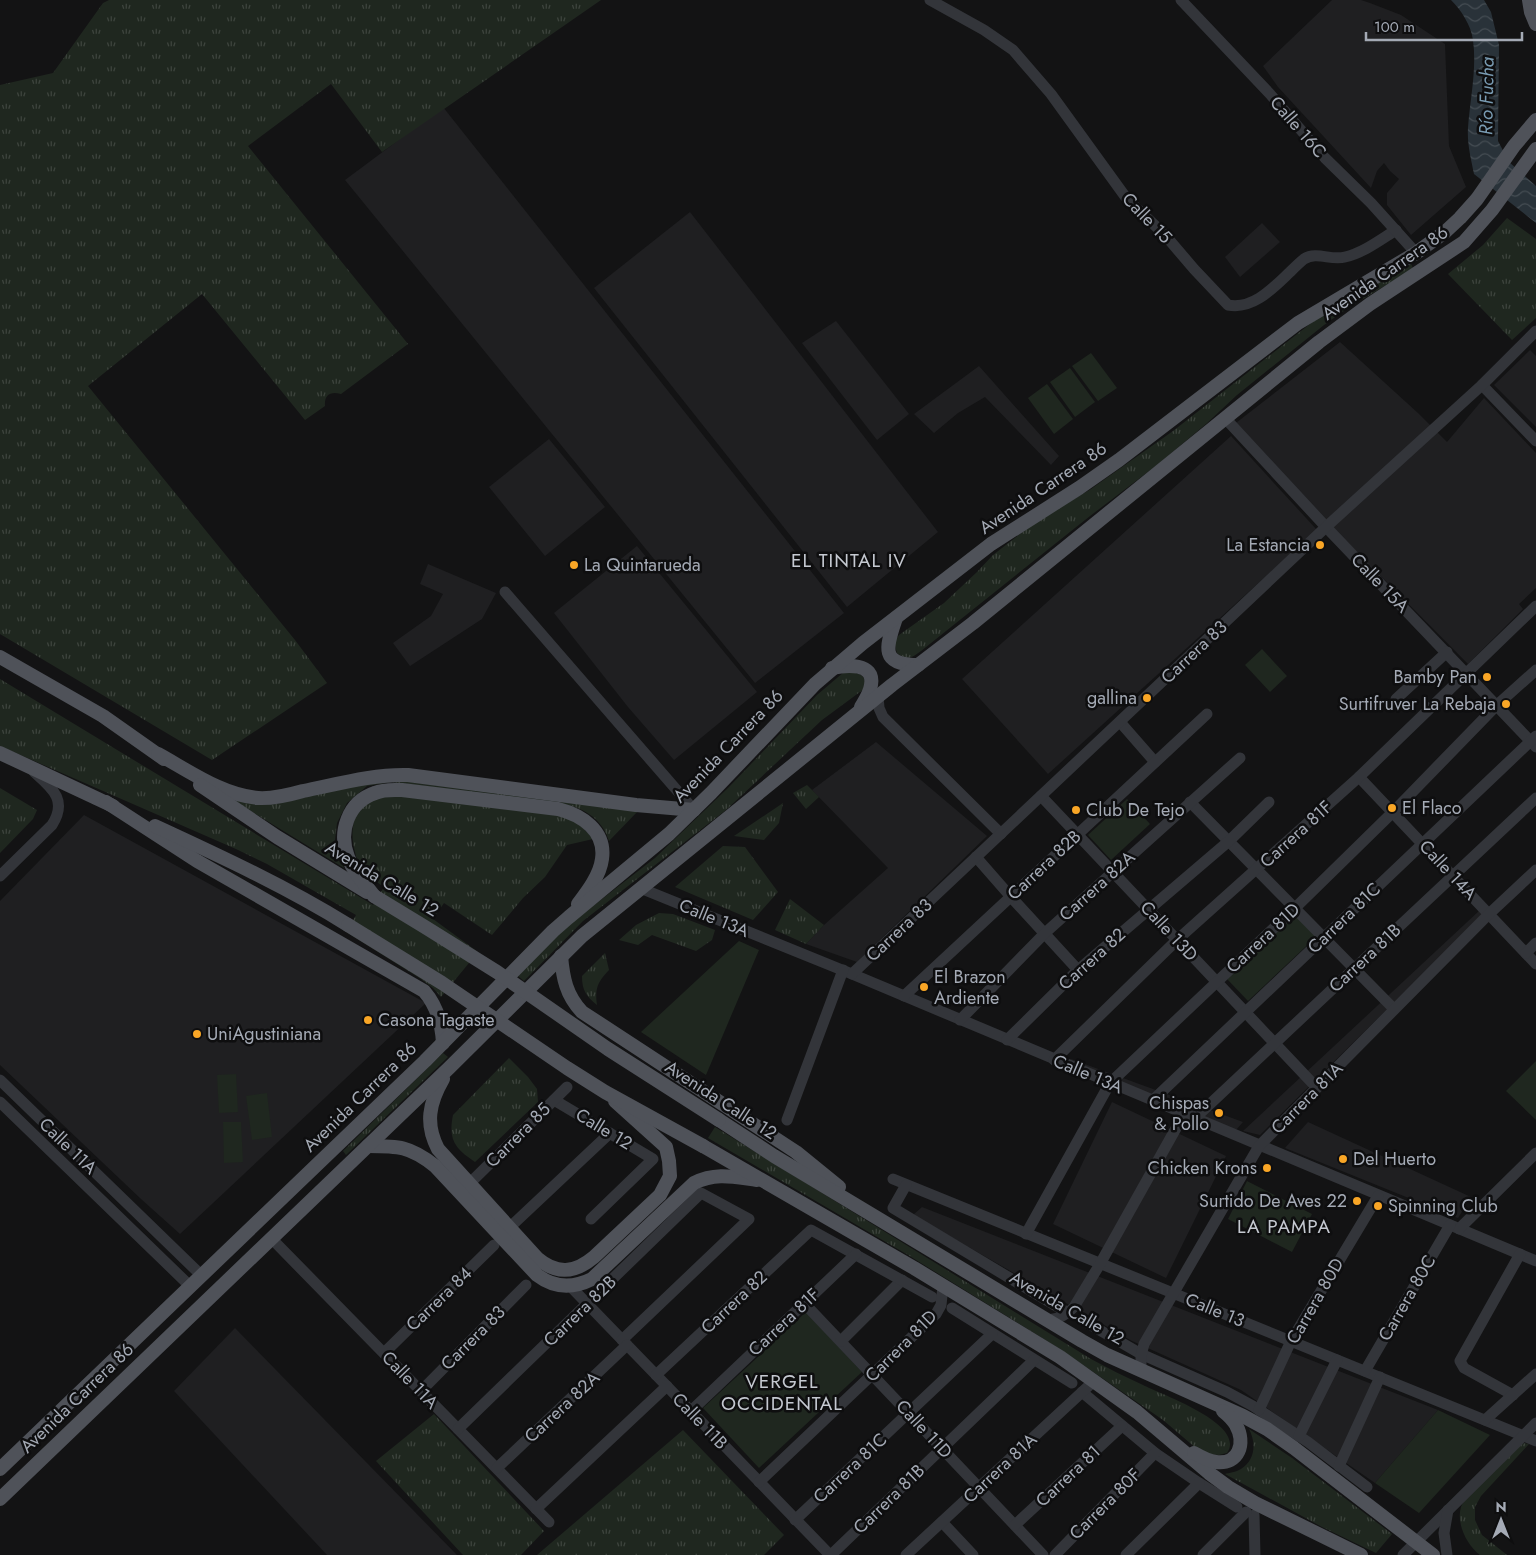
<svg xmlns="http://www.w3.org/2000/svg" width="1536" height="1555" font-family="Jost,sans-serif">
	<defs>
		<pattern id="grass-tufts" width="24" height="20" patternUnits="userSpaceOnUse" patternTransform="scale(1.25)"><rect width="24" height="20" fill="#1f271f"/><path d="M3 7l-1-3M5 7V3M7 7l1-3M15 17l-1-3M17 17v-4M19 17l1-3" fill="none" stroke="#3d443d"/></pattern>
		<pattern id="water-waves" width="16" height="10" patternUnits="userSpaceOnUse" patternTransform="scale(1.25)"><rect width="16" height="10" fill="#293239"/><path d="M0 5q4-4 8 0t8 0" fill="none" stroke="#454d53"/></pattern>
	</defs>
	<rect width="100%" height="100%" fill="#131314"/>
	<g fill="#1f1f21">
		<polygon points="1332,0 1361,0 1370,3 1401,15 1445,44 1449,146 1466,187 1411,235 1387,205 1387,193 1399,179 1390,171 1384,163 1377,171 1371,188 1278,87 1263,66"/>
		<polygon points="443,107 844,613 755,683 345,180"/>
		<polygon points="690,212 938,532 847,607 594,288"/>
		<polygon points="1262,223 1280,242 1240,277 1225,257"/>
		<polygon points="836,321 909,414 877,440 802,343"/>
		<polygon points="1340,342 1418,413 1447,442 1484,398 1536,453 1536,588 1519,604 1523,609 1468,664 1232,426"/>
		<polygon points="1530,350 1536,356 1536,427 1494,385"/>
		<polygon points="979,366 1059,456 1051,465 985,397 958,413 934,433 914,414"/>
		<polygon points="1231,436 1317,530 1048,774 962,679"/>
		<polygon points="549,439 605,507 545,556 489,487"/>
		<polygon points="637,546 757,692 674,760 628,707 554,613"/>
		<polygon points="428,564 496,593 482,619 410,666 393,643 431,616 443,594 420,584"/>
		<polygon points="876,742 987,836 857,962 806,944 824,925 888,868 812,790"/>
		<polygon points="84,815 426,1003 180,1234 141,1199 0,1065 0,901"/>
		<polygon points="1480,910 1483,914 1260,1135 1243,1131"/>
		<polygon points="1071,1059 1243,1122 1236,1130 1068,1062"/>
		<polygon points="1112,1102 1226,1156 1166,1278 1053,1224"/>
		<polygon points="1308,1122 1471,1197 1458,1218 1285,1148"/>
		<polygon points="922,1207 1438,1410 1375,1483 1241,1390 1132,1341 913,1215"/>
		<polygon points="235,1328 457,1555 327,1555 174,1391"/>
	</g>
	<g fill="url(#grass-tufts)">
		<path d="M109,0H601L382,152L331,84L248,146L408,344L341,394C330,391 324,395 325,406L305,420L202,294L88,386L295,640L327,683L212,760L0,634V85L53,73L103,3Z"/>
		<polygon points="1507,218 1536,239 1536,318 1512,340 1448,274 1483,245"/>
		<path d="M1411,263L1413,269L1348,308L1324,325L1237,395L1206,424L1157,465L1090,516L921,651C911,658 908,661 897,653L894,642L899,635L944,603L977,572L993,555L1020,534L1044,517L1091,489L1173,431L1315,320Z"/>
		<path d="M844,672C855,672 869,673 864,689L822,720L726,810L583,921L524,981L518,976L546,946L571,923L655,858L729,787L817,695Z"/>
		<path d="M0,679L373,905L384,887C375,881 366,873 359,863C357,860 356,856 355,852C350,833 351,812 371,801C383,795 397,796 410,796L554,813C573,820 580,823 593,839L567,845L545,877L523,898L492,935L444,903L433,919L478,952L441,997L433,988L421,979L346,932L356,915L267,864L236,849L0,746Z"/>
		<path d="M393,778L638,811L609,841C603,822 590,812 572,806L392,782L367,786L347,803L337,823L335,840L344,868L223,794L247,801Z"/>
		<polygon points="807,785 819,797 806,809 793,793"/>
		<polygon points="0,788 37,810 33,819 0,853"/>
		<polygon points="783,803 779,823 764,840 734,836"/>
		<polygon points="723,846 745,847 778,892 753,920 675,887"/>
		<polygon points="790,899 824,925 806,944 775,930"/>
		<polygon points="659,913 673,914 715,930 712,940 696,951 652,935 638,945 619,940 636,925"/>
		<path d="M605,953L609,970C597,983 595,988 597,1005C586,996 582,990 582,976Z"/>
		<polygon points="443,1053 448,1057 346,1155 343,1151"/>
		<path d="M509,1058L528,1077L537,1089L538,1102L475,1162C455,1149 448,1140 453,1115Z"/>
		<path d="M715,1127L1091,1359C1108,1368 1125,1377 1143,1385C1162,1395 1247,1424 1227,1453L1219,1455L1206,1454L1197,1449L1163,1420L1060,1349L908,1255L708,1138Z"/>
		<polygon points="434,1414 544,1531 521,1555 463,1555 376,1461"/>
		<path d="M1249,1429L1292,1458L1392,1534L1376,1553L1322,1527L1225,1474C1229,1473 1236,1472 1241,1469C1256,1460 1256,1442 1249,1429Z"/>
		<polygon points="683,1430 784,1535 764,1555 537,1555"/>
		<path d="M1522,1443L1529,1444L1481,1496L1475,1507V1520L1482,1535L1507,1555H1480C1467,1545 1456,1524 1461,1507C1462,1504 1465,1500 1467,1496Z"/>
	</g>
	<g fill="#1f271f">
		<polygon points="1091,353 1117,388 1098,401 1072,366"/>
		<polygon points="1070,368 1095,402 1075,417 1050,382"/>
		<polygon points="1047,384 1073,419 1054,434 1028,398"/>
		<polygon points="1262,649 1287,676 1270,692 1245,665"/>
		<polygon points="1127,799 1150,824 1111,860 1088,835"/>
		<polygon points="1296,914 1317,936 1248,1001 1227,979"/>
		<polygon points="739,941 759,950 706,1075 641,1032"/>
		<polygon points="1536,1061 1536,1120 1506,1091"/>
		<polygon points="236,1074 238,1112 219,1113 217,1075"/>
		<polygon points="267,1093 272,1137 252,1140 246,1096"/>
		<polygon points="223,1122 241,1122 243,1162 224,1163"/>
		<polygon points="1247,1181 1312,1214 1292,1252 1228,1219"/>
		<polygon points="806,1312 862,1372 759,1468 703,1408"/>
		<polygon points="1438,1410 1490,1435 1419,1513 1375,1483"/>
	</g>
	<path fill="url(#water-waves)" d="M1451,0H1484L1491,12L1499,45L1498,141L1509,162L1536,186V223L1474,174C1471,159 1467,144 1468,128C1470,99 1477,69 1473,40C1471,25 1461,10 1451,0Z"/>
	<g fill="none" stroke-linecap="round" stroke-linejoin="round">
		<g stroke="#33353a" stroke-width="11">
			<path d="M930,0L984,30L1013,50L1051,94L1127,199L1165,235L1194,269L1228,305C1253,310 1273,288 1290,272C1294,268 1299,263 1304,259C1317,251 1331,261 1345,257C1363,253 1380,240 1396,230"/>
			<polyline points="1181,0 1270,94 1325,158 1371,203 1416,253"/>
			<polyline points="1482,385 1536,441"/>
			<polyline points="1225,418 1326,527 1536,747"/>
			<polyline points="505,592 694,810"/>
			<polyline points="878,696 879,708 883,717 1001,834"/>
			<polyline points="1396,699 1447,652"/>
			<polyline points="1120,722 1155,762"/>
			<polyline points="1359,777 1536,964"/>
			<polyline points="1041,796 1317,1088"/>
			<polyline points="1190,802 1394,1009"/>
			<polyline points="976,857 1011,897 1078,970"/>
			<path d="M0,876L52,825C68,800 52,788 34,772"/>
			<polyline points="640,888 852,974 1536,1261"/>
			<polyline points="1526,953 1536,943"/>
			<polyline points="852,974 1326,527 1482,385 1536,331"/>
			<polyline points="904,996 1207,714"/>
			<polyline points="960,1020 1045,933 1240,758"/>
			<polyline points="1007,1040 1078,970 1229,841 1269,802"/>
			<polyline points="1054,1060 1177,940 1359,777 1536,606"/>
			<polyline points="0,1080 201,1275"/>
			<polyline points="554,1100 653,1159 591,1219"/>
			<polyline points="1152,1101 1536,736"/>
			<polyline points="0,1102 190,1286"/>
			<polyline points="1194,1119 1536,798"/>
			<polyline points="787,1120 843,970"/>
			<polyline points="893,1179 1536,1441"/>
			<polyline points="469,1184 567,1087"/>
			<polyline points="906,1185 893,1208 1068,1313"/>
			<polyline points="509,1228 610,1133"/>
			<polyline points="1459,1229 1536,1153"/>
			<polyline points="1026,1234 1110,1083 1295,908 1393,812 1497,705 1536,670"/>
			<polyline points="271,1238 549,1522"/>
			<polyline points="571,1287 830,1555"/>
			<polyline points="804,1303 1043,1555"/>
			<polyline points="952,1308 1072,1383"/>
			<path d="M1048,1320C1058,1319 1067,1315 1074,1307L1100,1264L1184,1114"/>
			<polyline points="1084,1321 1141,1354 1227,1392 1253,1406 1308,1442 1367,1487"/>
			<polyline points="841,1341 902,1280"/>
			<polyline points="384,1353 494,1245"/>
			<polyline points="1141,1370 1141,1356 1144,1344 1259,1146 1489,914 1536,870"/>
			<polyline points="1365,1371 1450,1225"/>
			<polyline points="656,1375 811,1230 932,1297"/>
			<polyline points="421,1391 526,1285"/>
			<polyline points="1082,1392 1155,1453 1199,1483 1237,1507"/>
			<polyline points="1513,1395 1464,1368 1460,1361 1520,1254"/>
			<polyline points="1259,1410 1291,1341 1378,1196"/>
			<polyline points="691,1411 856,1254"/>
			<polyline points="1485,1420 1536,1374"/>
			<polyline points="458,1429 701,1193 749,1219 622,1340"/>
			<polyline points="1299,1436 1337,1360"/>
			<polyline points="1339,1466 1380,1377"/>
			<polyline points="497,1468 627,1345"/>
			<polyline points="759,1482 936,1314 941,1305 943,1286"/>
			<polyline points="536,1509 667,1386"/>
			<polyline points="1254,1515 1255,1555"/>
			<polyline points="795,1520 992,1334"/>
			<polyline points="942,1522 973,1555"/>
			<polyline points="1015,1525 1122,1426"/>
			<polyline points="831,1555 1034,1360"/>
			<polyline points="906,1555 1094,1381"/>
			<polyline points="1055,1555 1155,1453"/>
			<polyline points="1126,1555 1199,1483"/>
			<polyline points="1203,1555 1246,1512"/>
			<polyline points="1403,1555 1536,1423"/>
			<polyline points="1447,1555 1444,1533 1448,1510"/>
		</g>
		<g stroke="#4f5259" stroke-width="14">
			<polyline points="1529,0 1531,12 1536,24"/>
			<path d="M896,618C887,645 878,665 918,665"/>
			<polyline points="0,657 103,716 164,759"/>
			<path d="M832,668C846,665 875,662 871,685C870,693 865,700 861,707"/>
			<polyline points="0,753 113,806"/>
			<path d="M158,754C189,771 222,795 258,798C274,799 289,795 303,791C338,784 373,774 408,775L636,805L694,810"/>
			<polyline points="200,785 277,837 367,892"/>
			<path d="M106,802L197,861L424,991C437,1006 442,1024 443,1043"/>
			<path d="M155,826C220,856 287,887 348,925"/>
			<path d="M374,896C365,884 353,872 348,857C338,832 348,802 375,793C384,789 393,790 402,790L558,809C582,815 606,831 602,859C600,875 588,891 578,904"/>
			<path d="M561,956C563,978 566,995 582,1012L796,1152L839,1187"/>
			<path d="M443,1079C429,1103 425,1124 438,1149L537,1258C557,1275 575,1273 594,1257L660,1195L670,1176L669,1161L666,1147L615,1101"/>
			<polyline points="719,1120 774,1156 1082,1341 1107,1355 1243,1416 1267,1429 1294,1448 1433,1555"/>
			<path d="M368,1146C398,1146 410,1146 435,1166L537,1275C554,1288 572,1289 592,1279L694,1183C716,1172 734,1177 757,1180"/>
			<polyline points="703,1146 914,1268 1060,1357 1137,1412 1209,1473 1228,1487 1255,1503 1361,1555"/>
			<path d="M1194,1453C1201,1457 1208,1461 1216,1462C1239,1465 1246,1443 1236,1425C1233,1420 1228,1415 1223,1411"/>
			<polyline points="0,1469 425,1061 553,931 569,917 669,834 711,793 815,684 863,643 991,544 1079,488 1119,460 1298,323 1416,253 1445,232 1460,218 1477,199 1514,146 1536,120"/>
			<polyline points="0,1499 449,1068 582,936 892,685 973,623 1319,342 1370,304 1464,242 1492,210 1536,149"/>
		</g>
		<g stroke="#4f5259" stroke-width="14">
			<polyline points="374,896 425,927 497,972 608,1049 719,1120"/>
			<polyline points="348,925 442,983 567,1068 605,1092 703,1146"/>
		</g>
	</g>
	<g fill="#f9a626" stroke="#0e0e0f" stroke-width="2">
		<circle cx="1320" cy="545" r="5"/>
		<circle cx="574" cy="565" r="5"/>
		<circle cx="1487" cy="677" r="5"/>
		<circle cx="1147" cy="698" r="5"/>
		<circle cx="1506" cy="704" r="5"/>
		<circle cx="1392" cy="808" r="5"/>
		<circle cx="1076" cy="810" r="5"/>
		<circle cx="924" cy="987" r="5"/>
		<circle cx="368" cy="1020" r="5"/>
		<circle cx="197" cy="1034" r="5"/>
		<circle cx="1219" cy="1113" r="5"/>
		<circle cx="1343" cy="1159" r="5"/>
		<circle cx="1267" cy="1168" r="5"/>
		<circle cx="1357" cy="1201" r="5"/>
		<circle cx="1378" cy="1206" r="5"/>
	</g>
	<g text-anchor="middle" stroke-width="5" stroke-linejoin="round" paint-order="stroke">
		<g font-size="18" fill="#a4aab5" stroke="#0e0e0f">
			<text transform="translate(1298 127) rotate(49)" y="6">Calle 16C</text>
			<text transform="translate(1147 218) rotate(46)" y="6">Calle 15</text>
			<text transform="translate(1385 273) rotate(-35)" y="6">Avenida Carrera 86</text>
			<text transform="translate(1043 488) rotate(-34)" y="6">Avenida Carrera 86</text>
			<text transform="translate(1380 583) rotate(46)" y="6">Calle 15A</text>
			<text transform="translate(1194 652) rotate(-43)" y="6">Carrera 83</text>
			<text transform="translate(728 746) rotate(-46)" y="6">Avenida Carrera 86</text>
			<text transform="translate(1296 834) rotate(-42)" y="6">Carrera 81F</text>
			<text transform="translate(1044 865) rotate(-43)" y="6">Carrera 82B</text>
			<text transform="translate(1448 870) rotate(47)" y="6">Calle 14A</text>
			<text transform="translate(382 879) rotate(31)" y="6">Avenida Calle 12</text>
			<text transform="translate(1097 886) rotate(-42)" y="6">Carrera 82A</text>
			<text transform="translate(714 918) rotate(22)" y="6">Calle 13A</text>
			<text transform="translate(1344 918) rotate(-44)" y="6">Carrera 81C</text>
			<text transform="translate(899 930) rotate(-43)" y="6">Carrera 83</text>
			<text transform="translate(1169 931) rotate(47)" y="6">Calle 13D</text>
			<text transform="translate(1263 938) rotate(-43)" y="6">Carrera 81D</text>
			<text transform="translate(1365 958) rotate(-43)" y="6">Carrera 81B</text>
			<text transform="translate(1092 959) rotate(-42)" y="6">Carrera 82</text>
			<text transform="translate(1088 1074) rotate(23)" y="6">Calle 13A</text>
			<text transform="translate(360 1097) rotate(-44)" y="6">Avenida Carrera 86</text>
			<text transform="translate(1307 1098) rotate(-45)" y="6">Carrera 81A</text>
			<text transform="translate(721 1100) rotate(33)" y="6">Avenida Calle 12</text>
			<text transform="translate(604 1129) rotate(31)" y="6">Calle 12</text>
			<text transform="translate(518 1135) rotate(-45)" y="6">Carrera 85</text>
			<text transform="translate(68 1146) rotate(44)" y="6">Calle 11A</text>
			<text transform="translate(1407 1298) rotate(-60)" y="6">Carrera 80C</text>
			<text transform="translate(439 1299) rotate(-44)" y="6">Carrera 84</text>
			<text transform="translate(1315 1301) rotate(-60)" y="6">Carrera 80D</text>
			<text transform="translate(734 1302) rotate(-43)" y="6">Carrera 82</text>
			<text transform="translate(1067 1308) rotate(30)" y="6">Avenida Calle 12</text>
			<text transform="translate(1215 1310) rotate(22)" y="6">Calle 13</text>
			<text transform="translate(580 1311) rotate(-44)" y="6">Carrera 82B</text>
			<text transform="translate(784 1322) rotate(-43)" y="6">Carrera 81F</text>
			<text transform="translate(473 1338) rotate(-45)" y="6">Carrera 83</text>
			<text transform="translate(901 1346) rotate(-45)" y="6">Carrera 81D</text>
			<text transform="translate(410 1380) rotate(46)" y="6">Calle 11A</text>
			<text transform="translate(77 1398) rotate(-44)" y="6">Avenida Carrera 86</text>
			<text transform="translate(562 1407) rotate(-43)" y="6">Carrera 82A</text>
			<text transform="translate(700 1421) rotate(46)" y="6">Calle 11B</text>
			<text transform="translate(924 1429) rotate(47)" y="6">Calle 11D</text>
			<text transform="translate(850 1468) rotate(-43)" y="6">Carrera 81C</text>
			<text transform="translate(1000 1468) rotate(-43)" y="6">Carrera 81A</text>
			<text transform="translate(1068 1476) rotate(-43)" y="6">Carrera 81</text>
			<text transform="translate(889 1499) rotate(-44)" y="6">Carrera 81B</text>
			<text transform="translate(1105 1504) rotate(-45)" y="6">Carrera 80F</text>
		</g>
		<g font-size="18" fill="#a4aab5" stroke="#0e0e0f" text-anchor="start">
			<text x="1310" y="551" text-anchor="end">La Estancia</text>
			<text x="584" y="571">La Quintarueda</text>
			<text x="1477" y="683" text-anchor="end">Bamby Pan</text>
			<text x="1137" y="704" text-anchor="end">gallina</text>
			<text x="1496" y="710" text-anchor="end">Surtifruver La Rebaja</text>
			<text x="1402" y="814">El Flaco</text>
			<text x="1086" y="816">Club De Tejo</text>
			<text x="934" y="983">El Brazon<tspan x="934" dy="21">Ardiente</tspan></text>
			<text x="378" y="1026">Casona Tagaste</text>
			<text x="207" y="1040">UniAgustiniana</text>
			<text x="1209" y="1109" text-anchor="end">Chispas<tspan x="1209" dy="21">&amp; Pollo</tspan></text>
			<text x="1353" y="1165">Del Huerto</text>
			<text x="1257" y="1174" text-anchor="end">Chicken Krons</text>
			<text x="1347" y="1207" text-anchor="end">Surtido De Aves 22</text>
			<text x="1388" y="1212">Spinning Club</text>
		</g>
		<g font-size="19" font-style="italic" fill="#799bb2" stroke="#0e0e0f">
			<text transform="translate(1486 96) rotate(-89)" y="7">Río Fucha</text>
		</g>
		<g font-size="19" letter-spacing="1" fill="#c5c9d1" stroke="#0e0e0f">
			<text x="849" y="567">EL TINTAL IV</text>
			<text x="1284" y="1233">LA PAMPA</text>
			<text x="782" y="1388">VERGEL<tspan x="782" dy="22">OCCIDENTAL</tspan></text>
		</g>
	</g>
	<g transform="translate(1501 1520)" stroke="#0e0e0f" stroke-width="4" paint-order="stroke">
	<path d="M0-4L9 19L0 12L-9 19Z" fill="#a4aab5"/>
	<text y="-8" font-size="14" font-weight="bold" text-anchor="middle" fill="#a4aab5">N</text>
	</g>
	<path d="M1366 32v8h156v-8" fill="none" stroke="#a4aab5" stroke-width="2.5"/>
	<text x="1374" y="32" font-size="15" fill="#a4aab5" stroke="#0e0e0f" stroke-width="4" paint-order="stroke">100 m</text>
</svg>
